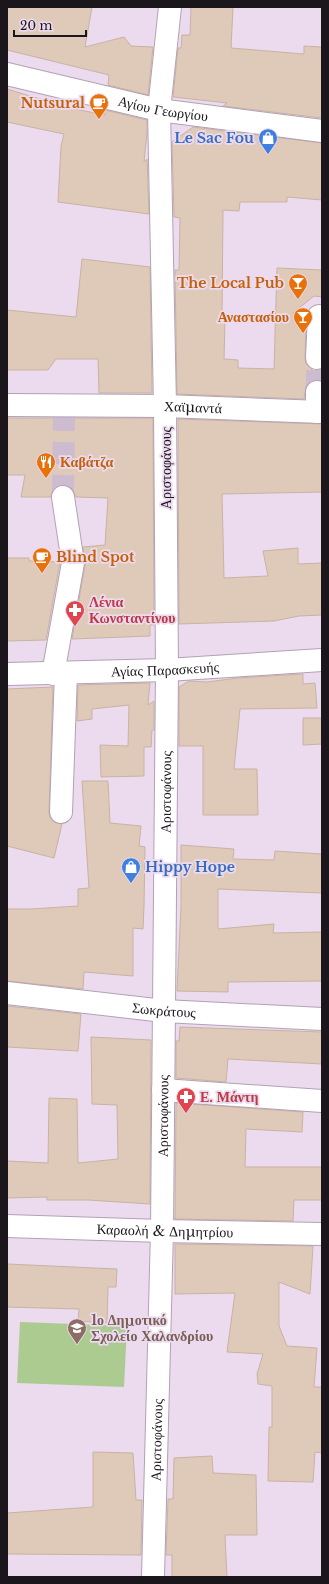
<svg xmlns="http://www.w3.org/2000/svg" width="329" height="1584" font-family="'Libre Baskerville',serif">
	<rect width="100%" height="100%" fill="#ecdaef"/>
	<polygon fill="#accb91" points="20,1322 127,1326 124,1387 17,1383"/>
	<g fill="#dfc9b8" stroke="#c8b3a2">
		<polygon points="7,7 92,7 85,47 124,37 131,46 153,47 148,95 108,85 109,75 7,50"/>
		<polygon points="191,7 233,7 231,48 304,54 304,46 322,47 322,118 223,106 227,103 173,97 178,48 181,48 182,35 190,35"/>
		<polygon points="7,89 70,108 105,115 105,110 147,120 147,133 144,162 147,159 149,214 58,202 61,146 64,134 7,122"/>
		<polygon points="193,127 322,143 322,200 287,197 287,202 240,202 239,211 223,210 222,319 225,319 224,359 238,360 238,368 274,369 277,268 322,270 322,297 314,296 293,313 306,327 305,358 306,364 312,369 311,381 306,386 304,399 177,394 175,270 179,270 180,218 174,217 172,142"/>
		<polygon points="82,259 150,267 152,393 99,393 98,359 56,359 48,370 7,370 7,310 76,317"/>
		<polygon points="7,418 153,418 154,625 150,625 150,636 72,639 85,565 83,547 105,545 108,498 76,497 72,489 68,486 62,485 55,488 52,492 51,497 21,497 25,475 7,475"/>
		<polygon points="178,419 322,424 322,492 222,494 224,578 268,576 263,551 298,548 298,564 322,563 322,615 299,616 274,621 179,624"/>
		<polygon points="7,558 29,558 29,561 60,562 46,640 7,641"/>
		<polygon points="303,674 303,684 315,683 317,708 240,709 234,769 257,769 258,815 203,815 203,746 179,746 179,687 189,681 207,682 238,678"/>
		<polygon points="150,683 148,705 154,701 154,730 152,730 151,747 144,747 144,776 101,777 100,745 128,746 129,705 92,709 92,719 77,721 78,685"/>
		<polygon points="53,687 49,812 50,817 54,822 62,824 54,858 7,846 7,689"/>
		<polygon points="303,718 322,718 322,744 303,745"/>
		<polygon points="82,781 108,781 110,823 141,826 139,846 145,847 144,906 143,929 133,928 133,976 84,972 83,989 7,981 7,909 31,909 78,906 78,889 89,888"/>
		<polygon points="181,845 234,849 233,859 274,860 275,851 322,854 322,893 218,889 218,929 274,924 273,933 322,932 322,981 228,982 228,992 177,991 181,906"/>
		<polygon points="7,1006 81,1014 78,1051 7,1047"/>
		<polygon points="180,1027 322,1032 322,1064 228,1059 226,1082 176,1078 176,1041 179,1041"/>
		<polygon points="91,1037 151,1040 150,1204 88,1200 47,1200 47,1197 7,1198 7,1161 48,1163 49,1098 77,1099 78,1163 118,1159 117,1105 92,1104"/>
		<polygon points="176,1103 303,1112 302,1132 246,1129 245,1167 322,1167 322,1200 294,1200 293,1221 175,1219"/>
		<polygon points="175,1244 313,1246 310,1294 279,1282 279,1326 287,1346 317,1348 314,1387 322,1387 322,1453 315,1452 313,1482 268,1481 269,1427 272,1427 272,1386 258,1384 257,1374 263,1354 227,1352 235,1293 175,1294"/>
		<polygon points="7,1264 117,1269 116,1287 108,1287 107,1323 78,1321 79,1309 7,1307"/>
		<polygon points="93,1452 133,1453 136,1500 142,1500 141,1555 7,1554 7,1513 93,1507"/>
		<polygon points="212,1456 213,1473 256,1475 257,1535 225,1535 227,1577 172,1577 172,1555 166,1555 168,1499 173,1499 174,1458"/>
	</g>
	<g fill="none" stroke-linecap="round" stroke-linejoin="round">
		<g stroke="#cdbccf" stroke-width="22" stroke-dasharray="22 11" stroke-linecap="butt">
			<polyline points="317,392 317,358"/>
			<polyline points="63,497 64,415"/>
		</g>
		<g stroke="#b2a1b5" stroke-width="24">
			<g id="minor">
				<path id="s1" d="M7,74L159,110L322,131"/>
				<polyline points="317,358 319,316"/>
				<path id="s2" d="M7,405L165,406L322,412"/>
				<polyline points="317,412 317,392"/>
				<path id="s3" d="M7,674L167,670L322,660"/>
				<polyline points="53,674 73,563 63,497"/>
				<polyline points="61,812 66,673"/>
				<path id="s4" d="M7,993L164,1011L322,1019"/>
				<polyline points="163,1090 322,1101"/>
				<path id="s5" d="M7,1226L162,1231L322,1234"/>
				<path id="s6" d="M153,1577L162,1231L167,670L165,406L159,110L170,7"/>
			</g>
		</g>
		<use href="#minor" stroke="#fff" stroke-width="22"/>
	</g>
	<defs>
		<g id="cafe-pin" transform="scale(1)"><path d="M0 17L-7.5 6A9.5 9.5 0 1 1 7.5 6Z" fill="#e8710a" stroke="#ecdaef"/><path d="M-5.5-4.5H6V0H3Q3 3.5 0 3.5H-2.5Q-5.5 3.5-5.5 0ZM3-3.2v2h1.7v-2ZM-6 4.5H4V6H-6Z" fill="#fff"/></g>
		<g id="shop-pin" transform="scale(1)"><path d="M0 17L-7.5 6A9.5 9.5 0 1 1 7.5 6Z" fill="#3f7fe0" stroke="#ecdaef"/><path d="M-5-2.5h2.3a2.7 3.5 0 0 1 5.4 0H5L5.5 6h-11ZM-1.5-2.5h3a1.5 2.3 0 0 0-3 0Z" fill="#fff"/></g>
		<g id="bar-pin" transform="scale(1)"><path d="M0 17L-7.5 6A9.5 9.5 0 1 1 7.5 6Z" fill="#e8710a" stroke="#ecdaef"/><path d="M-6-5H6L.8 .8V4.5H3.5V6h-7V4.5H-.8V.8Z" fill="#fff"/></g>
		<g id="restaurant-pin" transform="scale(1)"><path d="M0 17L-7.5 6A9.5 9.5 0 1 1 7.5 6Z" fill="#e8710a" stroke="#ecdaef"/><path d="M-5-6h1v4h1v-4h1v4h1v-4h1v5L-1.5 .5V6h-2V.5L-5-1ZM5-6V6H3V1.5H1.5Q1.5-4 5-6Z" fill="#fff"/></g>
		<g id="pharmacy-pin" transform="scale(1)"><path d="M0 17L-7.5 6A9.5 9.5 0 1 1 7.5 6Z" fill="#e0444e" stroke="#ecdaef"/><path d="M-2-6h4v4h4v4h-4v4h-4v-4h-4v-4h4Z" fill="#fff"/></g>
		<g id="school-pin" transform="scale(1)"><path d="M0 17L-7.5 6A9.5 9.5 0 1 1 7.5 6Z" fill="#8d6e63" stroke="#ecdaef"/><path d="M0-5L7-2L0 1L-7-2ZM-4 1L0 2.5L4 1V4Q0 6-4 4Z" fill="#fff"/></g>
	</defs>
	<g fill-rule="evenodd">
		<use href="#cafe-pin" x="99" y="103"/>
		<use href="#shop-pin" x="268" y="138"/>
		<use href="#bar-pin" x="298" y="283"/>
		<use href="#bar-pin" x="303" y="317"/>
		<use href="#restaurant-pin" x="46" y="462"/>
		<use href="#cafe-pin" x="42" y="557"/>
		<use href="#pharmacy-pin" x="75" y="610"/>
		<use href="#shop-pin" x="131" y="867"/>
		<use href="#pharmacy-pin" x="186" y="1097"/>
		<use href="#school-pin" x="77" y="1328"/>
	</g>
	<g text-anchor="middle" stroke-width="3.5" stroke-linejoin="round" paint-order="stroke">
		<g font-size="14" font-weight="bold" fill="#c56008" stroke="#ecdaef" text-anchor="end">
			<text x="85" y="108">Nutsural</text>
			<text x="284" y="288">The Local Pub</text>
			<text x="289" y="322">Αναστασίου</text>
			<text x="60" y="467" text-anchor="start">Καβάτζα</text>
			<text x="56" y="562" text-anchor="start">Blind Spot</text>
		</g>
		<g font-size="14" fill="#1b151c" stroke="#ecdaef">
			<text dy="5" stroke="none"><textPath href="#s1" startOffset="160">Αγίου Γεωργίου</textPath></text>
			<text dy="5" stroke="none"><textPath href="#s2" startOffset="186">Χαϊμαντά</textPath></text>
			<text transform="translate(166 468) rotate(-90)" y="5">Αριστοφάνους</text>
			<text dy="5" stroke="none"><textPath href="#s3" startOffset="158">Αγίας Παρασκευής</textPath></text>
			<text dy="5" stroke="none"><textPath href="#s6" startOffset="785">Αριστοφάνους</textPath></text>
			<text dy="5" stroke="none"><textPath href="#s4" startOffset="158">Σωκράτους</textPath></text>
			<text dy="5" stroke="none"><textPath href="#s6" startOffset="461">Αριστοφάνους</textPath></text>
			<text dy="5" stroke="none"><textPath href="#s5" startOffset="158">Καραολή &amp; Δημητρίου</textPath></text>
			<text dy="5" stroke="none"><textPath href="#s6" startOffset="137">Αριστοφάνους</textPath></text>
		</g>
		<g font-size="14" font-weight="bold" fill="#366cbe" stroke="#ecdaef" text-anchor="end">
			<text x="254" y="143">Le Sac Fou</text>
			<text x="145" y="872" text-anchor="start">Hippy Hope</text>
		</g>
		<g font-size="14" font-weight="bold" fill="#be3a42" stroke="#ecdaef" text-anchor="start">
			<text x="89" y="607">Λένια<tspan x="89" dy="16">Κωνσταντίνου</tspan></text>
			<text x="200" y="1102">Ε. Μάντη</text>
		</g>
		<g font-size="14" font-weight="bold" fill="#785e54" stroke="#ecdaef" text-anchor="start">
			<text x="91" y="1325">1ο Δημοτικό<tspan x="91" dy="16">Σχολείο Χαλανδρίου</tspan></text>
		</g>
	</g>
	<rect width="329" height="1584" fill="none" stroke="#1b151c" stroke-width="16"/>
	<path d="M14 30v6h72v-6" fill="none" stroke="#1b151c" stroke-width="2"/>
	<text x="20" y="30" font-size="12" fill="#1b151c" stroke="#ecdaef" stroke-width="3" paint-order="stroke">20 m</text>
</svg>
